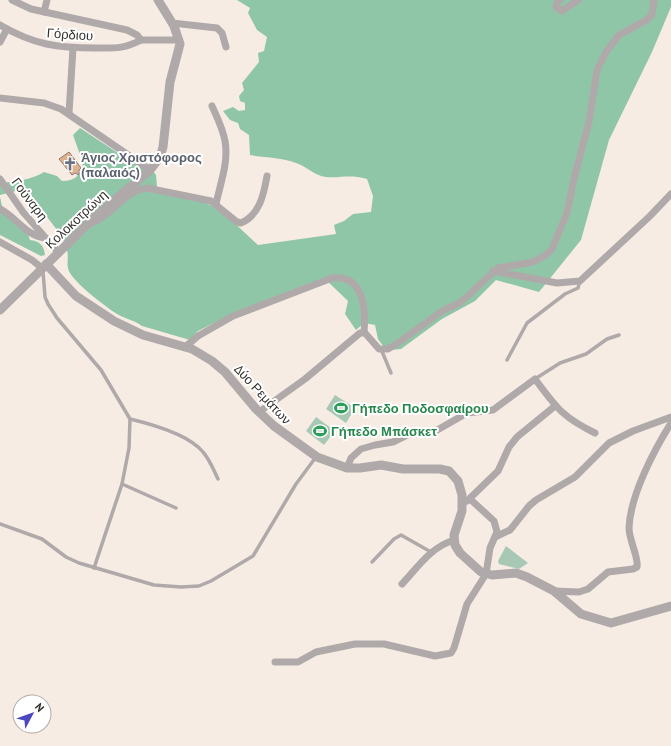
<svg xmlns="http://www.w3.org/2000/svg" width="671" height="746" font-family="'PT Sans',sans-serif">
	<rect width="100%" height="100%" fill="#f7ece4"/>
	<g fill="#a7c8b5">
		<polygon points="335,395 355,408 346,423 326,409"/>
		<polygon points="316,417 335,431 324,445 306,431"/>
		<polygon points="506,546 528,563 519,569 499,564 498,561"/>
	</g>
	<g fill="#8fc6a8">
		<path d="M237,0H671V7L652,52L609,140L581,240L539,292L496,280L475,301L442,319L401,349L391,350L383,346L378,339L375,325L364,323L356,330L345,314L348,301L324,278L236,312L198,331L190,340L142,326C134,320 126,319 117,314C106,307 74,283 69,271C66,265 69,257 67,250C62,230 35,203 20,190L0,195V179L2,183C17,181 31,180 44,172L57,176L62,181C75,181 80,176 83,163L73,135L80,128L118,153L153,171L156,175L157,186L154,192L204,202L212,206L228,217L258,245L336,234L334,225L344,221L353,214L371,212L373,196L367,179C349,174 343,178 326,177C315,176 306,166 296,163C281,157 266,158 250,155L249,135L240,129L238,123L230,120L223,111L233,107L239,111L245,110V103L240,101L239,96L244,90L242,83L259,62L258,53L264,51L267,37L257,30L248,13L250,8Z"/>
		<path d="M0,197L2,206C14,215 26,225 30,240C40,241 44,246 45,255L41,256L0,235Z"/>
	</g>
	<polygon fill="#dfb28e" stroke="#877d76" points="69,152 81,168 79,170 79,175 75,173 72,175 59,159"/>
	<g fill="none" stroke-linecap="round" stroke-linejoin="round">
		<g stroke="#b0a9aa" stroke-width="3.5">
			<polyline points="43,271 45,297 48,304 57,318 101,370 130,419 129,448 122,484 94,568"/>
			<polyline points="381,349 391,373"/>
			<polyline points="507,360 527,323 565,294 578,288 580,281"/>
			<polyline points="535,379 560,363 586,354 607,339 619,335"/>
			<path d="M130,419C151,424 189,435 203,452C210,460 214,471 218,479"/>
			<polyline points="122,484 176,508"/>
			<polyline points="0,524 42,539 66,557 79,563 154,585 181,587 199,586 211,581 253,556 296,484 316,457"/>
			<polyline points="372,562 394,539 401,535 431,552"/>
		</g>
		<g stroke="#b0a9aa" stroke-width="7">
			<polyline points="12,0 31,9 127,30 137,35 141,40 179,40"/>
			<polyline points="560,0 557,2 556,7 562,11 578,0"/>
			<polyline points="44,12 47,0"/>
			<polyline points="172,23 217,28 222,33 226,47"/>
			<path d="M0,25C34,45 58,48 96,48C115,48 124,49 141,40"/>
			<polyline points="0,42 7,29"/>
			<polyline points="0,98 44,103 61,109 150,170"/>
			<path d="M212,106C217,117 223,129 225,141C229,162 220,184 216,204"/>
			<polyline points="69,113 73,48"/>
			<polyline points="0,179 23,212 58,252"/>
			<path d="M0,209C16,217 26,236 45,238"/>
			<path d="M89,224C112,217 123,191 147,188L211,201L237,222L241,223C260,215 264,193 267,176"/>
			<polyline points="0,242 32,260 42,268"/>
			<polyline points="493,271 557,283 580,281 650,216 671,194"/>
			<path d="M185,347L198,336L233,316L332,278C364,274 366,310 364,332"/>
			<polyline points="259,412 305,379 360,333 365,333 379,349 388,349 398,343 442,311 461,302 498,268 533,262 546,255 552,249 567,213 575,174 589,122 597,70 606,52 619,35 645,21 652,15 654,0"/>
			<path d="M347,468L351,458L361,449L375,445L393,442L409,434L432,433L467,413L493,410L535,379C556,407 562,417 595,433"/>
			<polyline points="467,501 498,471 509,447 517,437 555,406"/>
			<polyline points="495,537 510,530 529,506 536,500 575,477 609,443 633,431 671,417"/>
			<path d="M402,584C418,567 431,547 454,540"/>
			<path d="M554,591L579,592L588,589L608,572L633,569L637,567C639,558 629,540 629,528C630,496 654,450 671,423"/>
			<polyline points="275,662 298,662 316,652 355,644 384,644 435,656 451,653 454,648 467,604 486,574 490,548 497,532 494,521 470,499"/>
		</g>
		<g stroke="#b0a9aa" stroke-width="9">
			<polyline points="46,264 76,296 114,321 143,335 192,349 212,361 225,372 256,409 274,426 317,457 347,468 360,468 381,465 403,469 440,469 449,471 458,481 462,495 462,511 454,535 455,545 460,553 481,572 492,575 516,573 527,577 554,591 581,614 611,623 671,606"/>
			<polyline points="0,310 96,216 150,170 160,157 163,147 170,82 180,44 174,26 158,0"/>
		</g>
	</g>
	<defs>
		<g id="church-bare" transform="scale(1.08)"><path d="M-1.2-6h2.4v3.5h3.3v2.4h-3.3V6h-2.4V-.1h-3.3v-2.4h3.3Z" fill="#6b7280" stroke="#fff" stroke-width="2.5" paint-order="stroke"/></g>
		<g id="stadium-bare" transform="scale(1.08)"><path d="M0-5a6.5 5 0 1 0 0 10a6.5 5 0 1 0 0-10ZM-3.5-1.8h7v3.6h-7Z" fill="#2e9e5b" stroke="#fff" stroke-width="2.5" paint-order="stroke"/></g>
	</defs>
	<g fill-rule="evenodd">
		<use href="#church-bare" x="70" y="164"/>
		<use href="#stadium-bare" x="341" y="408"/>
		<use href="#stadium-bare" x="320" y="431"/>
	</g>
	<g text-anchor="middle" stroke-width="4" stroke-linejoin="round" paint-order="stroke">
		<g font-size="13" fill="#34302c" stroke="#fff">
			<text transform="translate(70 34) rotate(4)" y="5">Γόρδιου</text>
			<text transform="translate(30 199) rotate(53)" y="5">Γούναρη</text>
			<text transform="translate(76 219) rotate(-43)" y="5">Κολοκοτρώνη</text>
			<text transform="translate(263 394) rotate(47)" y="5">Δύο Ρεμάτων</text>
		</g>
		<g font-size="13" font-weight="bold" fill="#5b616d" stroke="#fff" text-anchor="start">
			<text x="81" y="162">Άγιος Χριστόφορος<tspan x="81" dy="15">(παλαιός)</tspan></text>
		</g>
		<g font-size="13" font-weight="bold" fill="#27864d" stroke="#fff" text-anchor="start">
			<text x="352" y="413">Γήπεδο Ποδοσφαίρου</text>
			<text x="331" y="436">Γήπεδο Μπάσκετ</text>
		</g>
	</g>
	<g transform="translate(32 714) rotate(49)"><circle r="19" fill="#ffffff" stroke="#aeacab"/>
	<path d="M0-3L7 15L0 10L-7 15Z" fill="#4b48bf"/>
	<text y="-6" font-size="11" font-weight="bold" text-anchor="middle" fill="#34302c">N</text>
	</g>
</svg>
